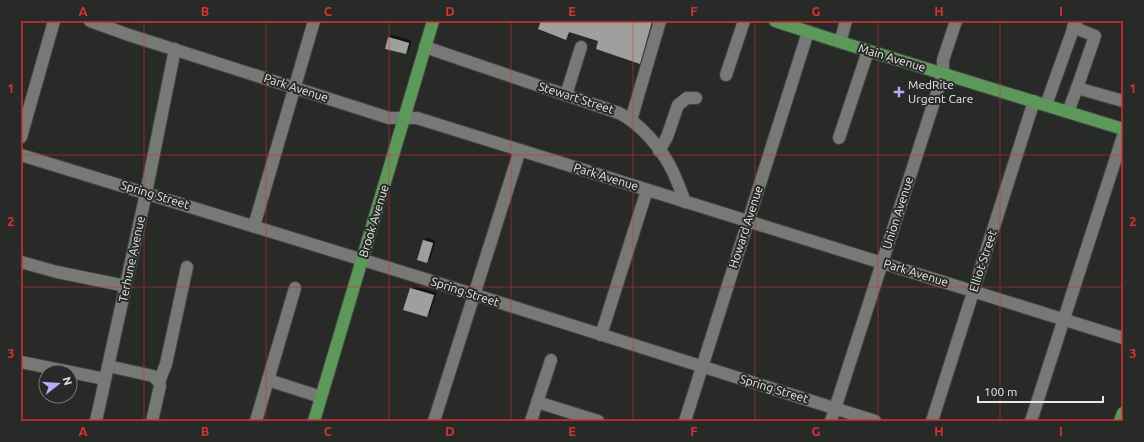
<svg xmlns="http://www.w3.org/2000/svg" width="1144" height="442" font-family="Ubuntu,sans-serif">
	<defs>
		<filter id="shadow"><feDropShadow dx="2.5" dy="-2.5" stdDeviation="0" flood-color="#0009"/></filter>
	</defs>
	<rect width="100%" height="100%" fill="#282a28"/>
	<g fill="#9da09d" filter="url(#shadow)">
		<polygon points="541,21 652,21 640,64 596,49 598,41 569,32 566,40 538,29"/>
		<polygon points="388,37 409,43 406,54 385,49"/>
		<polygon points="423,240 433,243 427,263 417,260"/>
		<polygon points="410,288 434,295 427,317 403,310"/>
	</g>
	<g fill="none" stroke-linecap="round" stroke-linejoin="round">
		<g stroke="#444543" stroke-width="14">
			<g id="minor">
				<polyline points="90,21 129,35 389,118 417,118 1123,338"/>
				<polyline points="1073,27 1095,36 1077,88 1123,101"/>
				<polyline points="840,42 846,21"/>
				<path d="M425,47L619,113C640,123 662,149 672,170C677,180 681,191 685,202"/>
				<polyline points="726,75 744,21"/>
				<polyline points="566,95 581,47"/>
				<polyline points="1046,105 1076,21"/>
				<polyline points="1068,112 1077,88"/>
				<polyline points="631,120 660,21"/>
				<polyline points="21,137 54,21"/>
				<polyline points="839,138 868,51"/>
				<polyline points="659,151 667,137 678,105 687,98 696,98"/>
				<polyline points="21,155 425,279 875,421"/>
				<polyline points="254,226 314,21"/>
				<polyline points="21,262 57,272 126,286"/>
				<polyline points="295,288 268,380 321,397"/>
				<polyline points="601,335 647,190"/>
				<polyline points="21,362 105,379"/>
				<polyline points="108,366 153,376 159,382 160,386 152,421"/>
				<polyline points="159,382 166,364 187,267"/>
				<polyline points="537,402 598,421"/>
				<polyline points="96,421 146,193 175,49"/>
				<polyline points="256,421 268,380"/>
				<polyline points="434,421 520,150"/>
				<polyline points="531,421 551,360"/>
				<polyline points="685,421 808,32"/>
				<polyline points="831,421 943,74 943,60 956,21"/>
				<polyline points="932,421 1034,101"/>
				<polyline points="1031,421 1123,136"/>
			</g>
		</g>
		<g stroke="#444543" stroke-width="14">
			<g id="major">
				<polyline points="775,21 840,42 1123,129"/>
				<polyline points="314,421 433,21"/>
				<polyline points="1120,421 1123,413"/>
			</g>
		</g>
		<use href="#minor" stroke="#777976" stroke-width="12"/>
		<use href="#major" stroke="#5b9859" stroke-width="12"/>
	</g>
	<path fill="none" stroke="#d73232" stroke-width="1" stroke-opacity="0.55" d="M144,21V421M266,21V421M389,21V421M511,21V421M633,21V421M755,21V421M878,21V421M1000,21V421M21,155H1123M21,287H1123"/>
	<path fill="#b9aaf7" stroke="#282a28" stroke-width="1.5" d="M897 86h4v4h4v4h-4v4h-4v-4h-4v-4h4z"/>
	<g text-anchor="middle" stroke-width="4" stroke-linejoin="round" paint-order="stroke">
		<g font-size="12" fill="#e6e7e6" stroke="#282a28">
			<text transform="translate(892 58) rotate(17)" y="4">Main Avenue</text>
			<text transform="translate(296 88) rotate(18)" y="4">Park Avenue</text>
			<text transform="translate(576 98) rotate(18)" y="4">Stewart Street</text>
			<text transform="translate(606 177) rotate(17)" y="4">Park Avenue</text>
			<text transform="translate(155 195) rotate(17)" y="4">Spring Street</text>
			<text transform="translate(898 213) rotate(-72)" y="4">Union Avenue</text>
			<text transform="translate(374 221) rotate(-73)" y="4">Brook Avenue</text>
			<text transform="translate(746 227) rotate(-72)" y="4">Howard Avenue</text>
			<text transform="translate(132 259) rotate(-78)" y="4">Terhune Avenue</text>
			<text transform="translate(983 261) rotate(-72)" y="4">Elliot Street</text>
			<text transform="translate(916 273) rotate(17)" y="4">Park Avenue</text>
			<text transform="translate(465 292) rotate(18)" y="4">Spring Street</text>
			<text transform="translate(774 389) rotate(17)" y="4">Spring Street</text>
		</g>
		<g font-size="12" fill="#e6e7e6" stroke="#282a28" text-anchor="start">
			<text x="908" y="89">MedRite<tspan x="908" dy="14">Urgent Care</tspan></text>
		</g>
	</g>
	<rect width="1144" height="442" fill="none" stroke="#282a28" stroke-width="44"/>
	<g transform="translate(58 384) rotate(73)"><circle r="19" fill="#282a28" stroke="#747674"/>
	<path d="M0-3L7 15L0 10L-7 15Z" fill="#b9aaf7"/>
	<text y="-6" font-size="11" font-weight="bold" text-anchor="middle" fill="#e6e7e6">N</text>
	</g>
	<path d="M978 396v6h125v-6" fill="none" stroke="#e6e7e6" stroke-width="2"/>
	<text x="984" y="396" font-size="12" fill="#e6e7e6" stroke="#282a28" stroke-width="3" paint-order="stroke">100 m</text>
	<rect x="22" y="22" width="1100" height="398" fill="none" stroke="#d73232" stroke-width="1.5"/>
	<g font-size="13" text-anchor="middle" font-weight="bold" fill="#d73232">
		<text x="83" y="16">A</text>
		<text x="205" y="16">B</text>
		<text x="328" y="16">C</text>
		<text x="450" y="16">D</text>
		<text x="572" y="16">E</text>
		<text x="694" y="16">F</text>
		<text x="816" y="16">G</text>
		<text x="939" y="16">H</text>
		<text x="1061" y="16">I</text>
		<text x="11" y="93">1</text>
		<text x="1133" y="93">1</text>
		<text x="11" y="226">2</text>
		<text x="1133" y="226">2</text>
		<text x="11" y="358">3</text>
		<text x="1133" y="358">3</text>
		<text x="83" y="436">A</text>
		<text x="205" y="436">B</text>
		<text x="328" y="436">C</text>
		<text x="450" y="436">D</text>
		<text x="572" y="436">E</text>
		<text x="694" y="436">F</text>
		<text x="816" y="436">G</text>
		<text x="939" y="436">H</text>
		<text x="1061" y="436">I</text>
	</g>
</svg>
